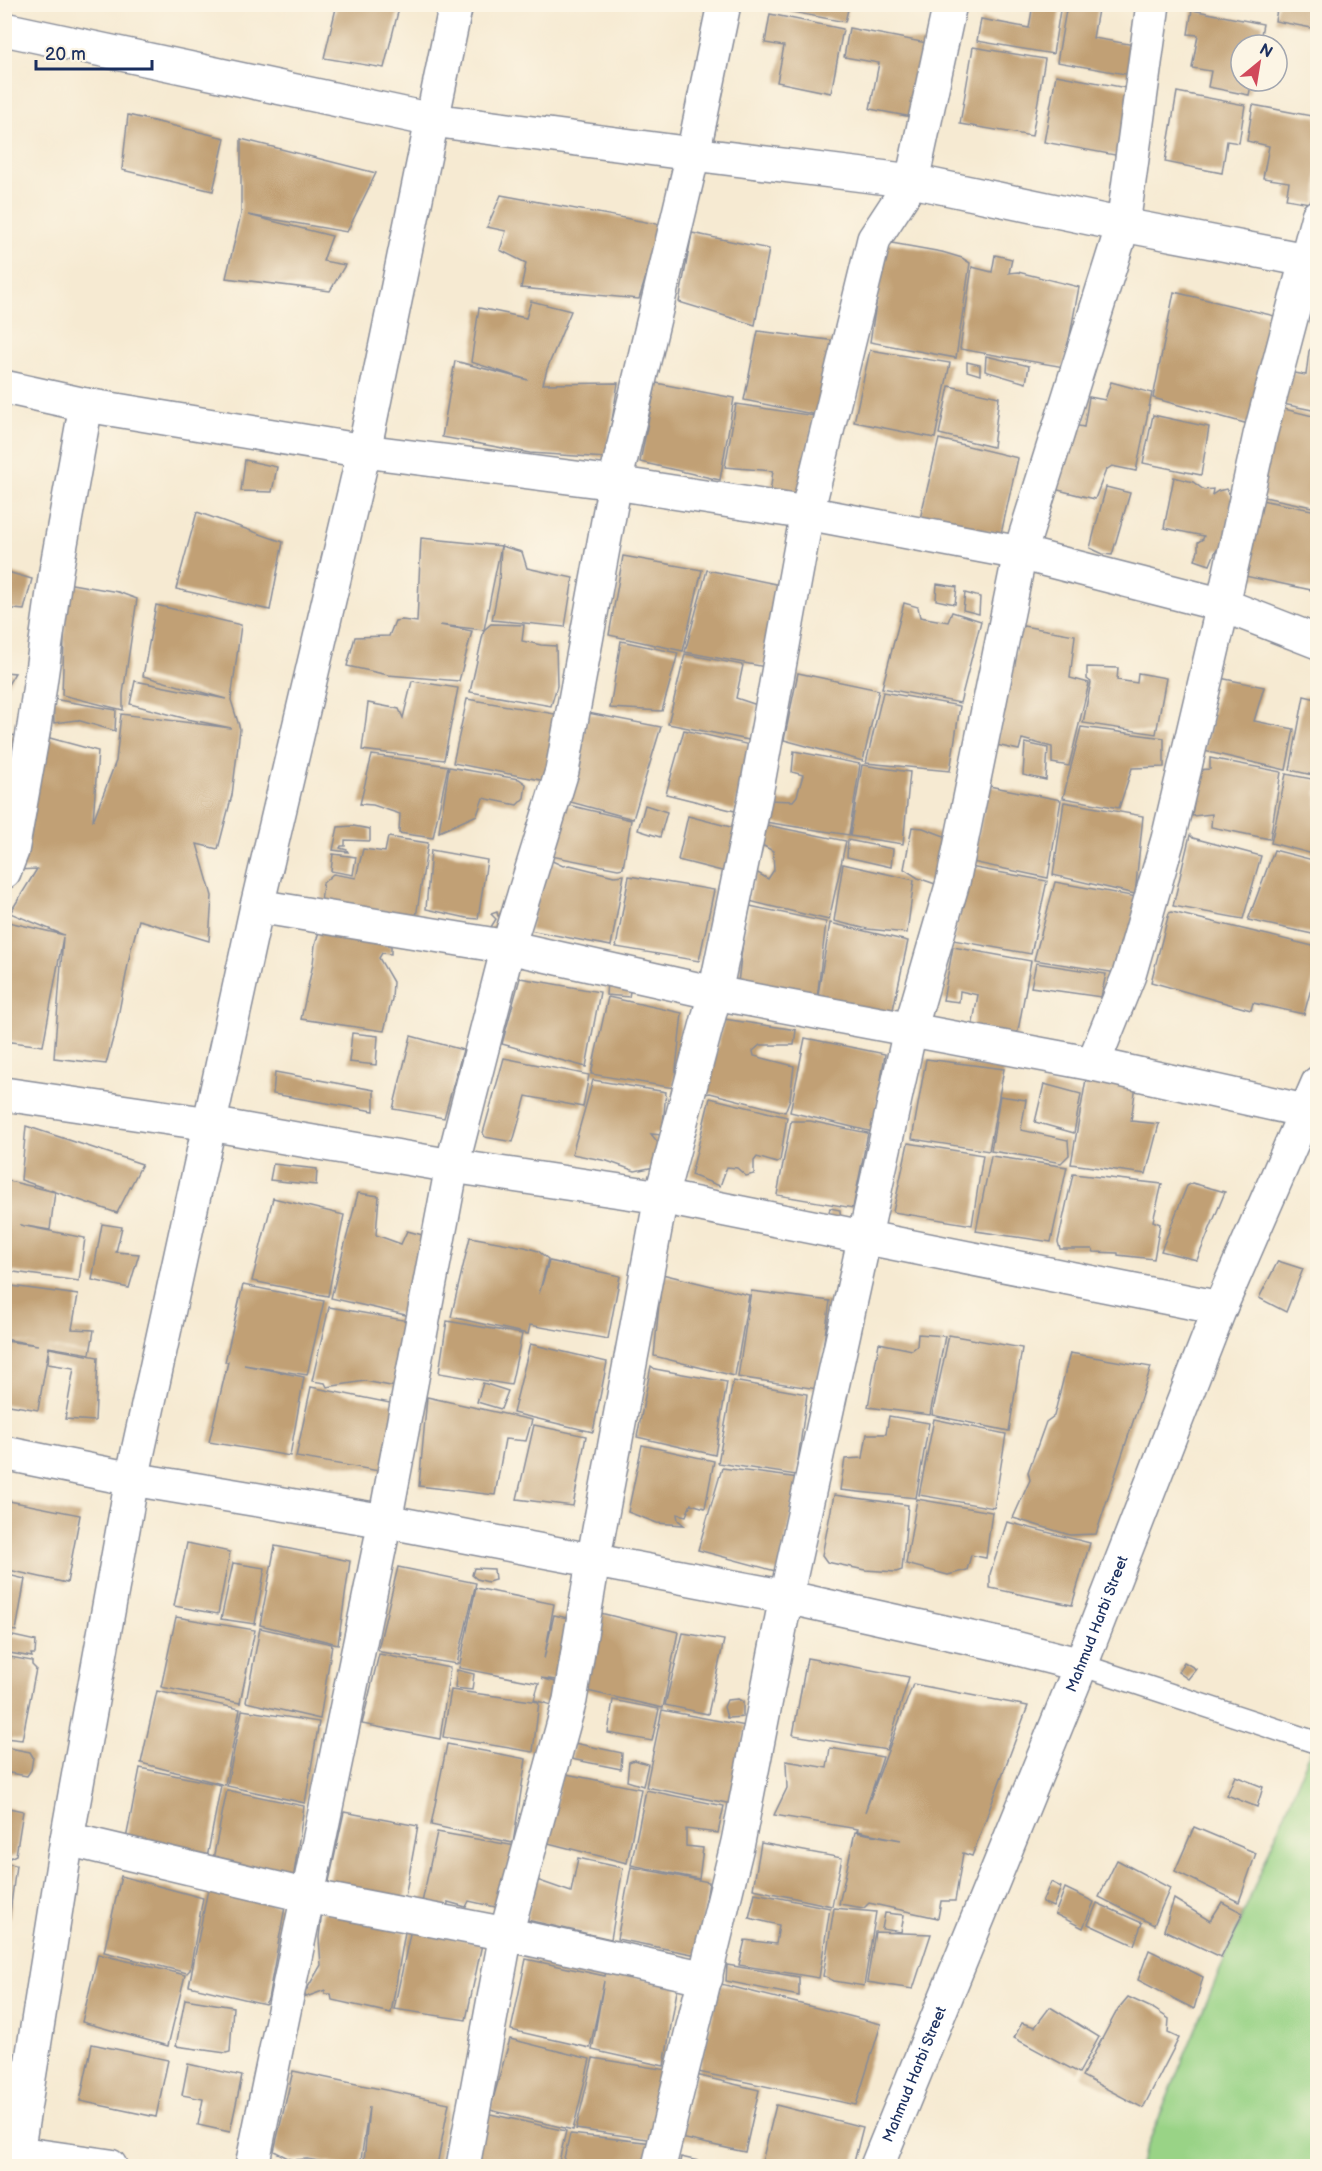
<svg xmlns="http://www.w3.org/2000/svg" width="1322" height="2171" font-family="'Balsamiq Sans',sans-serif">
	<rect width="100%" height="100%" fill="#fcf5e5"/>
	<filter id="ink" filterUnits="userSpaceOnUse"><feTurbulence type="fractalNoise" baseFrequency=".0167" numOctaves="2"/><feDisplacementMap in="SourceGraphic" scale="12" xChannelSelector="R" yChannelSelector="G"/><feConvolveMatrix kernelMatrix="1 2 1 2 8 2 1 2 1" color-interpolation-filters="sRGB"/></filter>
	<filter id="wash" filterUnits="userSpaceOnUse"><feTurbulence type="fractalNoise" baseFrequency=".008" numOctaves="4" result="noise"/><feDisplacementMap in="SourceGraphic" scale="24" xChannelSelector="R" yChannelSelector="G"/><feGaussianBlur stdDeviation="1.35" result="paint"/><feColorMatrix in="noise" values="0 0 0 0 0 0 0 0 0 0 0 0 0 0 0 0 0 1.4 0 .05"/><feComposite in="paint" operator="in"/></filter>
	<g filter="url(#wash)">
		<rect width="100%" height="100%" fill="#f6ead2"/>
		<polygon fill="#99d386" stroke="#5a8172" stroke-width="1.5" points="1317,1735 1317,2166 1139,2166"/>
		<g id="blocks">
			<g fill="#c1a075">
				<polygon points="337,4 400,4 384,68 324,58"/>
				<polygon points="1033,4 1061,4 1053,54 977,41 981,19 1029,28"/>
				<polygon points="1067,4 1099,4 1093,38 1141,46 1136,76 1057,62"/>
				<polygon points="1278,4 1317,4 1317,29 1275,21"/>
				<polygon points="771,5 849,5 845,22 771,8"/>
				<polygon points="1192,10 1263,24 1259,45 1241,45 1241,81 1252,81 1249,95 1208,87 1211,71 1192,68 1198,35 1188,34"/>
				<polygon points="770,14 843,29 831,93 777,82 784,46 765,43"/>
				<polygon points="849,28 927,43 912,117 870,109 879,63 844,57"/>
				<polygon points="973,47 1045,59 1032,136 960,124"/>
				<polygon points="1056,75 1132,89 1120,156 1044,142"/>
				<polygon points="1177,92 1245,105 1239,143 1227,141 1222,173 1165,162"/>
				<polygon points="1253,105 1317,117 1317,190 1315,204 1286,199 1289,182 1263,178 1269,146 1247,141"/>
				<polygon points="128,115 225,138 213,191 122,170"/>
				<polygon points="241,139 376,173 347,232 248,215 332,236 323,261 345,265 330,291 226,278 241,214"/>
				<polygon points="501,195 662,225 639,299 521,288 526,263 500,250 506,231 487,227"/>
				<polygon points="692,233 769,249 755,325 679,302"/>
				<polygon points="886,242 942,252 962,258 970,263 956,358 870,342"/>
				<polygon points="995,255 1012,259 1009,273 1018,272 1079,287 1064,367 960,349 972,267 992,272"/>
				<polygon points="1174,292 1283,318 1252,425 1153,398"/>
				<polygon points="531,301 571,311 547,369 543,384 618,383 606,458 530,453 442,437 455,361 528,380 471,362 479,308 526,318"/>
				<polygon points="758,331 836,341 822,416 744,400"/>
				<polygon points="1315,343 1317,343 1317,411 1278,403 1284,371 1306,375 1309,351"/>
				<polygon points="870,350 950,363 935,438 854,422"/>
				<polygon points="986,356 1029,366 1026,383 985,371"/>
				<polygon points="967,362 980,365 980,375 967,371"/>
				<polygon points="1111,382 1152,393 1136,471 1112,466 1106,470 1095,499 1050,488 1074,425 1084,427 1089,397 1105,400"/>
				<polygon points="656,383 734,398 720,480 640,462"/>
				<polygon points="949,386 999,397 993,447 939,434"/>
				<polygon points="736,404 815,416 799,495 770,493 773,471 725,467"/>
				<polygon points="1272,406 1317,417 1317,508 1254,495"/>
				<polygon points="1153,415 1209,427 1201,475 1143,463"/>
				<polygon points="939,439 1018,458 1001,534 920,519"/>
				<polygon points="245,460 277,467 272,492 241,491"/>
				<polygon points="1174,477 1193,482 1204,490 1213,489 1212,495 1218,491 1226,489 1233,499 1225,551 1216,550 1210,565 1195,560 1198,551 1198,542 1203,539 1204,536 1164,528"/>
				<polygon points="1106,487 1130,493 1112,555 1103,554 1090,548"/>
				<polygon points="1256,499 1317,511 1317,579 1316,591 1240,575"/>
				<polygon points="197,512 283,542 270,610 176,589"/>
				<polygon points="421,538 501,546 484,630 440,625 472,631 459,681 388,675 347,666 355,637 389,636 395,621 402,620 417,622"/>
				<polygon points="501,546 522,552 527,568 573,578 565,627 492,620 499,584"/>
				<polygon points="623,556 702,570 683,651 609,635"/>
				<polygon points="707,570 786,586 771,668 685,652"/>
				<polygon points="4,571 32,579 24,610 4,608"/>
				<polygon points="66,583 118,592 137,599 123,694 123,710 62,695"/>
				<polygon points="937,584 957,587 955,604 936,600"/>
				<polygon points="965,593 980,597 979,614 963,610"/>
				<polygon points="904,603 918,607 920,617 948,622 952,612 981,621 960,703 882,688"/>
				<polygon points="156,605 241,625 231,700 240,729 232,795 218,849 197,844 212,896 209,941 139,920 131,949 116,1027 106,1064 54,1058 63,937 43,1046 4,1041 4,921 64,935 10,913 37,869 16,870 46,737 98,751 93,821 116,761 121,714 231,728 187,719 130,704 135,681 226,699 143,676"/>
				<polygon points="491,624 524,625 522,641 541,645 556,646 557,686 551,706 470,692 484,630"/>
				<polygon points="1023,626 1075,635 1070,678 1089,683 1069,766 1052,763 1052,747 1022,739 1019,750 996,745 1020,632"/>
				<polygon points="621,641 678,653 662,711 610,708"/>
				<polygon points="685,654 743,665 736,698 757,705 749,740 668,724"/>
				<polygon points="1087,667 1118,668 1117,680 1137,683 1138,673 1166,678 1156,734 1083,723 1091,682 1087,679"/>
				<polygon points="4,672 15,673 4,691"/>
				<polygon points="798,673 879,690 863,761 784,740"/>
				<polygon points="1220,678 1264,687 1254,721 1294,729 1286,770 1204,751"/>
				<polygon points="412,681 458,688 444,760 362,750 368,703 399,709 403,718"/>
				<polygon points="883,692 960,706 950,771 866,763"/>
				<polygon points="1304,696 1317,699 1317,776 1290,770"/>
				<polygon points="53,699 116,710 115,731 77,720 54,723"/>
				<polygon points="467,699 561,715 551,782 453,763"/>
				<polygon points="588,713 661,727 633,819 567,801"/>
				<polygon points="1081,727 1164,738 1164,767 1132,768 1119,808 1063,798"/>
				<polygon points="684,730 750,745 735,811 666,794"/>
				<polygon points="4,734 24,737 4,856"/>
				<polygon points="1025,743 1048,748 1046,780 1023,775"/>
				<polygon points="794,751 860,764 849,835 765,822 766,800 793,801 797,796 803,775 792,772"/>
				<polygon points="372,755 448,766 433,838 399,833 400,814 373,805 360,804"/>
				<polygon points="1210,758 1281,772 1270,839 1211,827 1212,814 1192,816 1197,770 1210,769"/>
				<polygon points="862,765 910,772 903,844 850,836"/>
				<polygon points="449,767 519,779 526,784 524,798 517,805 483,798 477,815 439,832"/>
				<polygon points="1286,774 1317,780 1317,855 1271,843"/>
				<polygon points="989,786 1061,800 1048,878 972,862"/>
				<polygon points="1064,802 1143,816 1135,894 1053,875"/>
				<polygon points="564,804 631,820 623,868 618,869 551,856"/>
				<polygon points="645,805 667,812 660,837 638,830"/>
				<polygon points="688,816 746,831 734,874 678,860"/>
				<polygon points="766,825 846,841 829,920 749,901 756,872 768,879 774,870 773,851 762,845"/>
				<polygon points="353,826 370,829 370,841 345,840 345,846 341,846 340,848 347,850 348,852 333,850 338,827"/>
				<polygon points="912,827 923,828 955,840 947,888 918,878 904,869"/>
				<polygon points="1190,835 1193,838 1261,856 1243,919 1173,906"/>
				<polygon points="388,837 428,843 416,917 321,903 323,883 333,874 356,878 363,849 385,852"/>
				<polygon points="848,840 893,849 891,867 847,857"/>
				<polygon points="431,850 487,860 478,919 467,918 426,909"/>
				<polygon points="1274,850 1317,861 1317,935 1248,920"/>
				<polygon points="333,854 356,857 353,875 331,871"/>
				<polygon points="548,859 563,866 570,865 614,876 624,875 611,946 529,930"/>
				<polygon points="843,864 914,880 907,933 867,929 834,921"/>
				<polygon points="970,867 1047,881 1031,954 953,940"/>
				<polygon points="629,876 714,890 699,961 616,947"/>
				<polygon points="1055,882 1137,897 1123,974 1034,960"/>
				<polygon points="750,906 826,922 817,999 738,983 743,940"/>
				<polygon points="497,912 498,916 504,915 498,937 486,935 496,919 491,914"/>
				<polygon points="1172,912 1317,947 1317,967 1304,1014 1253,1003 1251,1010 1151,982 1169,913"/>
				<polygon points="830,923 908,941 892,1014 817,1000"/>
				<polygon points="321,925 391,946 391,954 382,953 379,958 393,982 392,999 384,1031 301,1019 313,964 315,945"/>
				<polygon points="953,947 1031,961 1017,1036 972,1028 978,995 960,991 959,1002 943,1000"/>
				<polygon points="1036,963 1106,974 1101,997 1031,987"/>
				<polygon points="520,978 600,992 586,1067 502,1044"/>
				<polygon points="607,980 631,986 629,997 606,995"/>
				<polygon points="608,997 682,1013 674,1088 591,1074"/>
				<polygon points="724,1019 796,1030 794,1045 760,1045 753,1051 754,1056 794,1066 790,1099 785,1112 710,1093 705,1094"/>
				<polygon points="352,1033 378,1036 376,1065 349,1062"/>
				<polygon points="411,1036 463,1050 444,1118 393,1109"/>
				<polygon points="805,1038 885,1054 873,1132 790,1112"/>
				<polygon points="504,1058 589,1075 583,1107 526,1096 513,1142 485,1137 483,1133"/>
				<polygon points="926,1059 1004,1069 989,1151 912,1139"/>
				<polygon points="275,1072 374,1090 374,1111 273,1094"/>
				<polygon points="1086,1079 1136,1085 1131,1121 1159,1124 1146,1174 1071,1164"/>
				<polygon points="593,1080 666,1092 662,1135 651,1134 659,1144 654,1167 635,1171 607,1161 572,1154"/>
				<polygon points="1044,1084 1081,1094 1074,1133 1035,1122"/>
				<polygon points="1000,1096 1026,1100 1021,1130 1068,1140 1069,1155 1061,1163 1025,1156 991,1151"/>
				<polygon points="710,1098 787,1117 780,1161 777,1163 757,1157 754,1161 754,1174 746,1176 737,1168 727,1167 720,1186 691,1175"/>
				<polygon points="791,1121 810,1121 868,1133 853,1208 777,1195"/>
				<polygon points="26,1126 142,1164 117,1213 21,1180"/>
				<polygon points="908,1143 983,1155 972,1225 893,1212"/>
				<polygon points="991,1156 1067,1167 1051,1242 976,1231"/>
				<polygon points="273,1164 317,1169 316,1185 270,1180"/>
				<polygon points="1073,1174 1162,1184 1153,1221 1160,1224 1154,1259 1118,1255 1118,1253 1094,1252 1092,1249 1060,1249 1058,1242"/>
				<polygon points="5,1180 55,1192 50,1230 20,1225 85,1238 79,1281 7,1271"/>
				<polygon points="1192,1183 1225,1192 1197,1260 1161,1251 1187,1186"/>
				<polygon points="358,1193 379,1196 376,1235 401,1244 407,1231 430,1237 410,1316 331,1298"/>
				<polygon points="273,1198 344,1215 328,1296 252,1281"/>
				<polygon points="830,1208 840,1210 841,1230 826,1224"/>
				<polygon points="102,1224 122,1227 116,1252 139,1254 129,1288 92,1280"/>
				<polygon points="470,1237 525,1247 538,1251 548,1259 539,1294 549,1261 620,1276 608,1339 530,1325 528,1334 451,1317"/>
				<polygon points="1278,1261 1303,1269 1286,1312 1259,1298"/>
				<polygon points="662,1274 749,1295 735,1376 654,1356"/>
				<polygon points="4,1285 78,1295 72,1329 94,1330 90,1354 49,1347 38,1410 4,1404 4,1341 38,1345 4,1339"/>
				<polygon points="243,1285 324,1301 307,1375 244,1365 304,1377 290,1456 209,1442 228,1362 225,1362"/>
				<polygon points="751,1291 830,1301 817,1389 738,1377"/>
				<polygon points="329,1307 409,1321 401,1388 365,1381 327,1387 325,1383 312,1381"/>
				<polygon points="447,1321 522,1334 511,1385 439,1373"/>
				<polygon points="918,1334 945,1336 930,1415 868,1407 879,1343 912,1350 917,1346"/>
				<polygon points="949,1335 1022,1348 1009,1431 932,1415"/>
				<polygon points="530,1344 607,1362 593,1432 513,1413"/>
				<polygon points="49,1348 98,1357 95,1421 65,1419 74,1368 48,1364"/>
				<polygon points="1070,1353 1151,1367 1096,1534 1070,1535 1013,1518 1030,1480 1028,1472 1046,1422 1054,1416"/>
				<polygon points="651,1366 655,1369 727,1382 715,1455 637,1437"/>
				<polygon points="733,1381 807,1394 796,1475 718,1463"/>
				<polygon points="483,1383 508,1391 501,1409 477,1402"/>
				<polygon points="311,1387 400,1405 385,1472 296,1457"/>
				<polygon points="427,1397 532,1420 526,1441 505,1439 495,1495 419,1486"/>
				<polygon points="889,1416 929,1423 916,1498 840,1490 845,1459 863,1458 867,1434 886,1434"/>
				<polygon points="934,1419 1006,1434 994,1508 919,1495"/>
				<polygon points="534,1425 586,1436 573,1506 517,1499"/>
				<polygon points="642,1445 714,1461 705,1508 691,1504 686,1516 677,1514 678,1520 684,1525 657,1523 628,1512"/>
				<polygon points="722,1468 799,1478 779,1572 698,1550"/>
				<polygon points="834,1495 908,1505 902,1570 896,1572 865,1570 827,1562 822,1555"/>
				<polygon points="917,1499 992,1512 986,1558 971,1555 967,1570 948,1575 906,1564"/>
				<polygon points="4,1500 80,1515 67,1583 4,1569"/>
				<polygon points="1007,1522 1090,1543 1072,1605 990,1588 990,1574"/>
				<polygon points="187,1543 230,1552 218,1614 174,1606"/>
				<polygon points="275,1546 350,1561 338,1644 260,1625"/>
				<polygon points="233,1563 265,1568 255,1624 221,1619"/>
				<polygon points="398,1567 476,1583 457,1664 381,1652 378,1649"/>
				<polygon points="474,1568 494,1569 495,1580 488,1582 477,1579 472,1575"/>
				<polygon points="4,1574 25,1579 16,1631 4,1629"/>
				<polygon points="476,1588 554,1604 544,1659 554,1615 577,1620 564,1681 541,1678 570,1686 562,1708 534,1700 539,1683 459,1668"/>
				<polygon points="596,1612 678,1632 663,1708 578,1689"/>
				<polygon points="176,1617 255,1630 240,1703 161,1687"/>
				<polygon points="260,1628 332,1644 320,1719 246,1702"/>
				<polygon points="683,1633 724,1640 708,1714 665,1705"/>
				<polygon points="4,1634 36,1641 35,1654 31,1654 32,1657 4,1652"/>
				<polygon points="379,1654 450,1668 440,1739 362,1724"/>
				<polygon points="5,1656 32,1661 32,1665 36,1669 22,1740 5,1738"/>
				<polygon points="807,1658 909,1677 887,1750 793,1735"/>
				<polygon points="1184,1662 1196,1669 1188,1679 1178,1672"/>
				<polygon points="457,1670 474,1674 472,1690 455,1688"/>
				<polygon points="913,1684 1028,1706 972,1856 963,1853 955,1901 941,1901 938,1918 869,1903 864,1908 839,1904 855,1832 901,1840 857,1831 858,1829 774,1815 787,1788 786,1761 827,1768 830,1748 883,1757 865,1812"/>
				<polygon points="451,1690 539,1702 533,1752 443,1737"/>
				<polygon points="157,1691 240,1709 225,1785 141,1763"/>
				<polygon points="738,1699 743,1702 743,1717 727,1718 724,1707 727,1700"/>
				<polygon points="613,1700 659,1709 652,1741 608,1733"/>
				<polygon points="242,1710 319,1722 305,1803 227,1786"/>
				<polygon points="662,1710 746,1726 732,1804 646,1787"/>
				<polygon points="574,1743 622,1753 621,1769 571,1759"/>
				<polygon points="447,1744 526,1759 513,1843 431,1825"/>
				<polygon points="4,1747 30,1752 33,1757 31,1770 27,1776 4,1772"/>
				<polygon points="634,1760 648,1764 643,1786 627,1781 629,1762"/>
				<polygon points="140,1768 221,1785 207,1858 126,1839"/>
				<polygon points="561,1773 641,1789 627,1863 548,1843"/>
				<polygon points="1235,1776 1263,1787 1257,1807 1227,1795"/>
				<polygon points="227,1790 304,1806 293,1880 212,1864"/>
				<polygon points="646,1790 724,1806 718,1833 686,1829 686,1846 703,1848 699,1879 631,1865"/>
				<polygon points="4,1807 23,1811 16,1855 10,1858 4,1858"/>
				<polygon points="344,1812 418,1826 404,1903 328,1886"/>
				<polygon points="1194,1827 1256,1853 1239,1902 1175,1871"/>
				<polygon points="437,1832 516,1846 496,1907 469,1901 466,1907 448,1902 446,1919 420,1912"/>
				<polygon points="761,1843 842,1858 832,1906 753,1889"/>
				<polygon points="578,1858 623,1868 611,1939 527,1920 534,1879 571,1892"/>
				<polygon points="1117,1860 1170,1888 1154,1925 1099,1897"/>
				<polygon points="4,1863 16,1865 9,1921 4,1920"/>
				<polygon points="631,1867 709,1882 697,1955 617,1939"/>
				<polygon points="121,1876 203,1898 190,1970 187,1973 104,1952"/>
				<polygon points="1051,1882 1061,1887 1053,1907 1042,1902"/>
				<polygon points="1065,1888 1094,1902 1083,1928 1055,1914"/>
				<polygon points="208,1889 285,1907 268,1999 265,2004 189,1986"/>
				<polygon points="755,1893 830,1908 819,1978 739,1965 745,1940 776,1944 779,1925 749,1918"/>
				<polygon points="1174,1899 1210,1921 1222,1902 1243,1913 1221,1957 1164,1930"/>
				<polygon points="1097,1903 1142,1923 1134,1945 1088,1924"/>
				<polygon points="834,1908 876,1912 864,1986 834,1981 823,1976"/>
				<polygon points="322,1911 405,1932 391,2013 332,2000 331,1994 325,1994 325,1990 306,1997 304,1994 321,1965 319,1938"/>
				<polygon points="885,1913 904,1915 901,1932 882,1929"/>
				<polygon points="411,1929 482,1944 466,2020 394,2009"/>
				<polygon points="875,1932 931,1934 913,1989 867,1982"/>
				<polygon points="1149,1950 1203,1977 1194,2009 1138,1980"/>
				<polygon points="98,1954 185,1975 168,2046 82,2022"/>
				<polygon points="526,1959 605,1976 606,1971 678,1985 664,2066 592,2050 604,1981 590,2048 511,2030"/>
				<polygon points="727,1965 799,1977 799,1996 726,1981"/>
				<polygon points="721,1984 881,2024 856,2105 698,2072"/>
				<polygon points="1128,1997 1154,2009 1169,2019 1168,2033 1179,2038 1143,2108 1082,2076 1118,2009"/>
				<polygon points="185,1999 233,2007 230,2052 226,2053 176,2046"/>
				<polygon points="1050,2007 1099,2037 1079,2073 1014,2038 1022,2023 1035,2027"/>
				<polygon points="510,2039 590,2059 573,2130 490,2110"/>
				<polygon points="92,2044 168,2060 156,2117 80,2101"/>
				<polygon points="593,2058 667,2070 654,2140 576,2129"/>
				<polygon points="188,2064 242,2076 230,2132 198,2125 203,2099 182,2095"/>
				<polygon points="293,2071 449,2103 437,2166 388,2166 364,2161 369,2107 360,2166 345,2166 307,2159 292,2160 274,2151"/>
				<polygon points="696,2075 759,2090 745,2152 681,2138"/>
				<polygon points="776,2105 863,2127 853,2166 761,2166"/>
				<polygon points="486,2113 566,2131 558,2166 472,2166"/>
				<polygon points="570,2134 653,2143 647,2166 562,2166"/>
				<polygon points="681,2157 720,2166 679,2166"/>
			</g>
		</g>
	</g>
	<g filter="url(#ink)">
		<use href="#blocks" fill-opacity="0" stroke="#888c98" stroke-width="1.5"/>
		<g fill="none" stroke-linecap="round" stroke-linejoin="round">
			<g stroke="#888c98" stroke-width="24">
				<polyline id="service" points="1081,1665 1318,1743"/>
			</g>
			<g stroke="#888c98" stroke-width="36">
				<g id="minor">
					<polyline points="4,29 432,120 693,154 912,181 1123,225 1306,260 1318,265"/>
					<polyline points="4,387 86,405 364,451 615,483 807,513 1020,553 1223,605 1318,642"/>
					<polyline points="4,872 12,851 34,727 56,571 86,405"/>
					<polyline points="257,906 508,947 715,993 1093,1064 1305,1111"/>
					<polyline points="1093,1064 1129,975 1168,839 1223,605 1260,435 1318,216"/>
					<polyline points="4,1094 210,1124 452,1166 661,1197 1220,1308"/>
					<polyline points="4,1453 132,1479 385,1521 786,1597 1003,1645 1081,1665"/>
					<polyline points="67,1839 308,1896 506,1934 706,1978"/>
					<polyline points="4,2151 110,2166"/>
					<polyline points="15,2166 67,1839 132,1479 257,906 364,451 456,4"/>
					<polyline points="252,2166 385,1521 452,1166 508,947 562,771 615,483 693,154 724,4"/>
					<polyline points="463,2166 506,1934 570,1700 593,1562 661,1197 715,993 756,794 807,513 874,239 912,181 950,4"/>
					<polyline points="659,2166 738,1842 786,1597 910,1030 953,882 1020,553 1123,225 1153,4"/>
				</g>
			</g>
			<g stroke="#888c98" stroke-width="36">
				<g id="tertiary">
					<path id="s1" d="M877,2166L1081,1665L1220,1308L1318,1083"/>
				</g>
			</g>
			<use href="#service" stroke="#fff" stroke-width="21"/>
			<use href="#minor" stroke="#fff" stroke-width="33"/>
			<use href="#tertiary" stroke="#fff" stroke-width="33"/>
		</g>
	</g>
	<g text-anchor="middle" stroke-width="4.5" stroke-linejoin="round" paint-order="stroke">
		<g font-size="15" fill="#1b2f5e" stroke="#fcf5e5">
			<text dy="5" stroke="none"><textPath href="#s1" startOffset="585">Mahmud Harbi Street</textPath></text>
			<text dy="5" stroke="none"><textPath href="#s1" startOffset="99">Mahmud Harbi Street</textPath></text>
		</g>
	</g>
	<rect width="1322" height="2171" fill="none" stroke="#fcf5e5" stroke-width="24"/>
	<g transform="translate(1259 63) rotate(30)"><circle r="28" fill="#fcf5e5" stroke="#a2a6af" stroke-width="1.5"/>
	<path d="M0-4.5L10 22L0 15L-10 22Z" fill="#d1495b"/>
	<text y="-9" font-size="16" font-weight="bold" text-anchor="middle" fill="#1b2f5e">N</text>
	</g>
	<path d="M36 60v9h116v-9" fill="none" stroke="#1b2f5e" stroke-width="3"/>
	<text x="45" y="60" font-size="18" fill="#1b2f5e" stroke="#fcf5e5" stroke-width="4.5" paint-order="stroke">20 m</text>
</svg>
